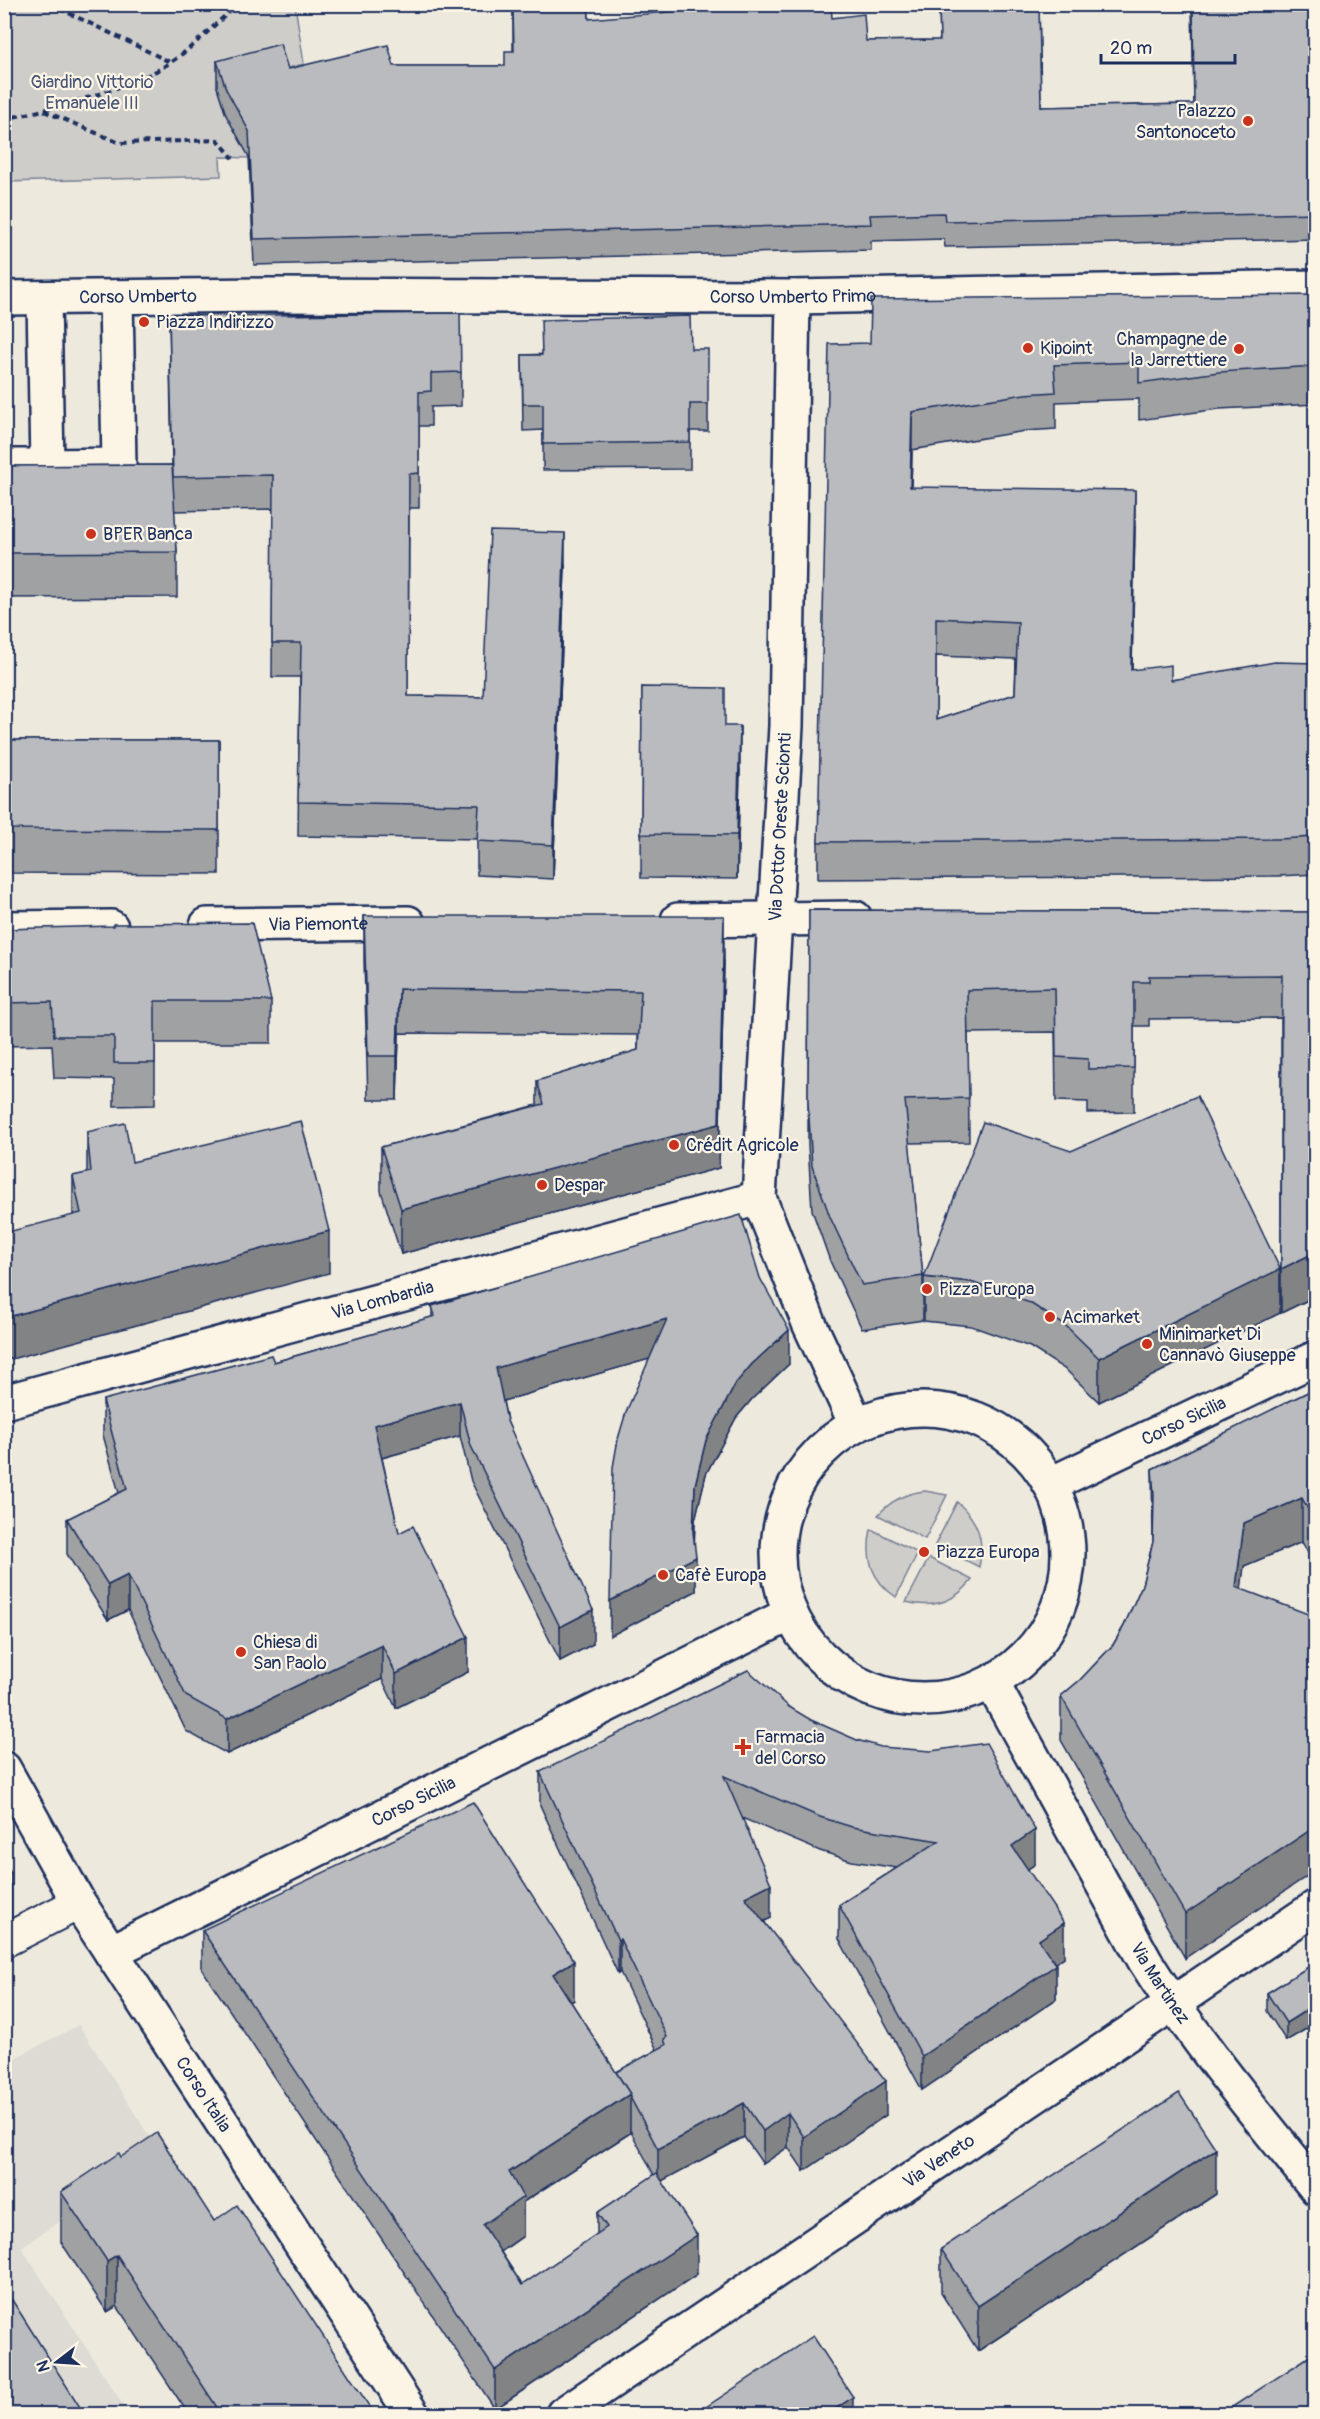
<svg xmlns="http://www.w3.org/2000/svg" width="1320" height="2419" font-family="Pangolin,sans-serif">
	<rect width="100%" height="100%" fill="#eee9dd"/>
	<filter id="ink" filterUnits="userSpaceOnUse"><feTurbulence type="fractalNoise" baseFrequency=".0167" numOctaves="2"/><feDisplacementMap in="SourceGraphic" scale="12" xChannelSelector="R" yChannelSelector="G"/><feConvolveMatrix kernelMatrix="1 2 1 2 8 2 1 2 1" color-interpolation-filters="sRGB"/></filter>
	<g filter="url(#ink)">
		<polygon fill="#dedbd4" points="79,2025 161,2155 21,2247 129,2414 5,2414 5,2063"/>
		<g fill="#cfcdca" stroke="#757e94" stroke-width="1.5">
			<polygon points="4,5 295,5 304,64 217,87 226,115 250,158 220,157 221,176 5,182"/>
			<path d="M925,1491L947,1495L925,1539L878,1515C891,1500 906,1493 925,1491Z"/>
			<path d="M957,1502C978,1520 985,1540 979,1567L935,1545Z"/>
			<path d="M871,1529L918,1553L896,1597C871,1580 865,1558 871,1529Z"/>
			<path d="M929,1558L972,1580C955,1602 933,1609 906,1602Z"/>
		</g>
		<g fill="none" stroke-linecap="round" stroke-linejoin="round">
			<g stroke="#1b2f5e" stroke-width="36">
				<polyline id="pedestrian" points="4,1941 79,1903"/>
			</g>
			<g stroke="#1b2f5e" stroke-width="38">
				<g id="minor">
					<polyline points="793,297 786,726 759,1198 809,1323 856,1424"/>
					<polyline points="4,466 47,466 44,298"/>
					<polyline points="47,466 119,465 116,297"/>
					<polyline points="678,920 855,918"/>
					<path id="s1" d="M207,925L408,923"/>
					<polyline points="4,928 111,927"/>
					<path id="s2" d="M4,1402L759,1198"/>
					<circle cx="923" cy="1554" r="145"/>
					<path id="s3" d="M1051,1484L1316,1358"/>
					<path id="s4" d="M992,1683L1145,1961C1196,2042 1256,2114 1316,2188"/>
					<path id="s5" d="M111,1952L790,1614"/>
					<path id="s6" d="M563,2414L1316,1907"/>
				</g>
			</g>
			<g stroke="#1b2f5e" stroke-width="38">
				<g id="tertiary">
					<path id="s7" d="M4,298L270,295L793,297L1316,287"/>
					<path id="s8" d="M4,1769L79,1903L412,2414"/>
				</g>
			</g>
			<g stroke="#1b2f5e" stroke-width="4" stroke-dasharray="6 4.5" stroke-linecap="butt">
				<polyline points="50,4 170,62"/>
				<polyline points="44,111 120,143 218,140 233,158"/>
				<path d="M4,119C52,109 131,89 171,62C195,46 216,23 238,4"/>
			</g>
			<use href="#pedestrian" stroke="#fcf5e5" stroke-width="32"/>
			<use href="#minor" stroke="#fcf5e5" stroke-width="33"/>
			<use href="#tertiary" stroke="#fcf5e5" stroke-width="33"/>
		</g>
		<g fill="#a0a1a3" stroke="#1b2f5e" stroke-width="1.5" fill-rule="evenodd">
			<polygon points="537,4 588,4 589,19 832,18 866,41 940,40 939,4 1039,4 1041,107 1194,104 1192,7 1182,7 1182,4 1316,4 1316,239 945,247 944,239 907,240 871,241 871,250 254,265 249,157 226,115 217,87 217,61 288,69 394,66 505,66 513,51 513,10 537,9"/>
			<path d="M1316,295V404L1219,409L1139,420V399L1056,402V429L1025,431L912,450L911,487L1135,527L1132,670L1171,680L1316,663V874L1278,876L818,879V842L870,343ZM936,656L1016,659L1015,694L936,720Z"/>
			<polygon points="169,316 461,372 461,406 431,407 431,426 419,426 419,508 409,508 408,696 483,697 565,567 553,879 477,875 477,839 298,836 300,677 272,677 273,509 174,511 177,552 177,597 4,598 4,466 172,465"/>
			<polygon points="691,349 708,404 708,431 690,431 690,469 543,470 543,430 523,431 522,355"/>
			<polygon points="642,687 725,726 740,770 737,879 641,878"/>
			<polygon points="4,740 219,740 219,874 4,873"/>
			<polygon points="809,910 1316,912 1316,1296 1281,1313 1281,1018 1149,1019 1149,1026 1134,1026 1134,1112 1088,1113 1088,1102 1056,1101 1055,1032 968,1033 969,1142 909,1143 923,1276 923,1320 862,1329 830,1261 812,1210 808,1145"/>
			<polygon points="364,916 724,961 719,1168 401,1254 381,1191 381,1147 537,1105 537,1081 638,1050 638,1035 399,1033 397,1100 368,1100 364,960"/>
			<polygon points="4,929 271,1001 271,1043 155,1043 155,1105 114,1106 114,1079 54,1078 52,1045 4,1046"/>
			<polygon points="87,1132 132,1162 329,1273 73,1215 73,1176 87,1173"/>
			<polygon points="924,1277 1280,1313 1099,1402 1066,1370 1030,1347 971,1326 924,1321"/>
			<polygon points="760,1278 789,1364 752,1399 736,1418 706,1474 695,1520 694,1543 696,1591 610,1636 649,1359 503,1401 507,1421 593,1644 560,1661 471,1481 460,1436 382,1458 399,1533 468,1672 396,1708 382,1679 227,1754 186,1731 128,1610 108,1620 67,1554 67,1519 119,1493 103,1435 103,1400 274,1362 432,1317 432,1306"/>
			<polygon points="1316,1388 1316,1568 1302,1542 1244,1566 1185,1958 1061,1740 1061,1696 1080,1680 1113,1645 1124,1626 1142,1585 1153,1542 1152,1469"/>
			<path d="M789,1707L1035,1864L1028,1869L1064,1957L1055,1963L1056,1999L922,2090L839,1939V1905L897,1868L852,1861L820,1851L742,1818L771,1918L764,1921L886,2115L804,2171L788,2147L763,2164L744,2137L661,2181L697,2274L495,2409L202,1969V1930L574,2000L571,2002L616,2073L657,2050L620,1972L618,1974L540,1805V1772ZM630,2130L654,2175L597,2213V2234L522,2285L501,2252L523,2236V2202L630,2133Z"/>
			<polygon points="1316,1962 1316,2023 1286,2041 1267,2011 1267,1993"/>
			<polygon points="121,2157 214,2221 375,2415 189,2415 117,2306 107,2312 61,2242 61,2192"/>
			<polygon points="1216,2194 978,2351 941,2293 941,2249"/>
		</g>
		<g fill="#828385" stroke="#1b2f5e" stroke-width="1.5">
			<polygon points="912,412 912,450 910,524 910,487"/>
			<polygon points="1135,490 1135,527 1131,707 1131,670"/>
			<polygon points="565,533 565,567 553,879 553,845"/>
			<polygon points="740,726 740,770 737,879 737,835"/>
			<polygon points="724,916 724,961 719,1168 401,1254 401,1209 719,1124"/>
			<polygon points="399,989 399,1033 397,1100 397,1056"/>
			<polygon points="329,1231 329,1273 4,1361 4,1318"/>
			<polygon points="1316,1252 1316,1296 1281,1313 1281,1269"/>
			<polygon points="1280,1269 1280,1313 1099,1402 1099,1358"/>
			<polygon points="667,1319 667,1354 496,1403 496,1368"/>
			<polygon points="789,1330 789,1364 752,1399 736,1418 706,1474 695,1520 694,1558 696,1557 696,1591 610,1636 610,1601 693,1532 695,1485 706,1440 736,1383 752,1364"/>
			<polygon points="460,1402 460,1436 374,1460 374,1425"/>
			<polygon points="1302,1498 1302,1542 1244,1566 1236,1631 1236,1587 1244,1523"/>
			<polygon points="128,1575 128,1610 108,1620 108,1585"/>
			<polygon points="593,1610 593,1644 560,1661 560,1627"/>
			<polygon points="468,1637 468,1672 396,1708 396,1674"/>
			<polygon points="382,1645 382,1679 227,1754 227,1719"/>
			<polygon points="1316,1826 1316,1870 1185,1958 1185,1914"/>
			<polygon points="1035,1830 1035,1864 1012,1880 1012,1846"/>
			<polygon points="11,1873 11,1917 4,1921 4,1877"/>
			<polygon points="771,1884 771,1918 745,1931 745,1897"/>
			<polygon points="1064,1923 1064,1957 1039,1974 1039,1940"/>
			<polygon points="620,1939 620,1972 618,1974 618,1940"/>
			<polygon points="574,1961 574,2000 553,2013 553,1974"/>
			<polygon points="1056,1965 1056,1999 922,2090 922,2056"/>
			<polygon points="1316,2004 1316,2023 1286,2041 1286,2023"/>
			<polygon points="886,2081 886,2115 804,2171 804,2137"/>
			<polygon points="630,2094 630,2133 523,2202 523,2236 483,2264 483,2225 509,2172"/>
			<polygon points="744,2103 744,2137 658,2183 658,2149"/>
			<polygon points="788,2113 788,2147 763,2164 763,2131"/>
			<polygon points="1216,2149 1216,2194 978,2351 978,2306"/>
			<polygon points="697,2235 697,2274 495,2409 495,2370"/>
			<polygon points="117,2255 117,2306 107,2312 107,2261"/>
			<polygon points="853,2397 853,2415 826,2415"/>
		</g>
		<g fill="#babbbe" stroke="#1b2f5e" stroke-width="1.5" fill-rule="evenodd">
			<polygon points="537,4 588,4 589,19 760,4 831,4 832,18 864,14 866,41 940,40 939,4 1039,4 1041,107 1194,104 1193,4 1316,4 1316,213 945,221 944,213 870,215 871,224 254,239 249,131 226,89 217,61 280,44 288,69 388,45 394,66 505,66 505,51 514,51 513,10 538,9"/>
			<path d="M1316,295V366L1219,372L1139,383V362L1054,365L1056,392L1025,394L912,412L910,487L1135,490L1131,670L1171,665V680L1275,662L1316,663V837L1278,839L818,842L829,344L870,343L871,299ZM936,618L1018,622L1015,694L936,720Z"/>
			<polygon points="460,313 461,372 431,373 431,391 419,392 419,473 409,474 408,696 483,697 490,531 565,533 553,845 477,841 479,805 298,802 301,643 272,643 273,475 173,477 169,316"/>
			<polygon points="690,316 691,349 708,349 708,404 690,404 690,442 543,444 543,404 523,404 522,355 542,355 541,320"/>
			<polygon points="172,465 177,552 4,553 4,466"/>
			<polygon points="642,687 725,688 725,726 740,726 737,835 641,834"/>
			<polygon points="4,740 219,740 219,830 4,829"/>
			<polygon points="809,910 1316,912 1316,1252 1281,1269 1282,975 1149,976 1149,982 1134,982 1134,1068 1088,1069 1088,1059 1056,1057 1055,988 967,990 969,1098 905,1100 923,1276 862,1285 830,1217 812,1166 808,1102"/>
			<polygon points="364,916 724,916 719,1124 401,1209 381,1147 544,1104 537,1081 638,1050 641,991 399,989 397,1056 368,1056"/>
			<polygon points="252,923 271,1001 155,1001 155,1063 114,1063 114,1036 54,1036 52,1002 4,1003 4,929 113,926 113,924"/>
			<polygon points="1197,1096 1280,1269 1099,1358 1066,1326 1030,1303 971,1282 924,1277 983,1122 1071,1151"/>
			<polygon points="301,1121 329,1231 4,1318 4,1233 81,1213 73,1176 91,1172 87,1132 125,1123 132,1162"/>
			<polygon points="741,1215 760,1278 789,1330 752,1364 736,1383 706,1440 695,1485 693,1532 696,1557 610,1601 613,1467 618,1439 626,1412 667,1319 496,1368 507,1421 593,1610 560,1627 471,1446 460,1402 374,1425 399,1533 413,1526 468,1637 396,1674 382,1645 227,1719 186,1696 128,1575 108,1585 67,1519 127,1489 103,1400 271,1355 274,1362 435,1316 432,1306"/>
			<polygon points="1316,1388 1316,1524 1302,1498 1244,1523 1236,1587 1316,1617 1316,1826 1185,1914 1061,1696 1080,1680 1113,1645 1124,1626 1142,1585 1153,1542 1154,1495 1152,1469"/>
			<polygon points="748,1670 789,1707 811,1720 857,1740 881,1747 931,1751 986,1743 1035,1830 1012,1846 1064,1923 1039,1940 1056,1965 922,2056 839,1905 939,1841 852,1827 820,1817 724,1776 771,1884 745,1897 886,2081 804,2137 788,2113 763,2131 744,2103 658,2149 630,2097 630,2094 616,2072 666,2045 664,2039 667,2037 620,1939 618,1940 540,1772"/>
			<polygon points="473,1802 574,1961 553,1974 630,2094 509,2172 523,2197 483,2225 522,2285 607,2227 597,2213 657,2173 697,2235 495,2370 202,1930"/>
			<polygon points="4,1862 11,1873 4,1877"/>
			<polygon points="1316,1962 1316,2004 1286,2023 1267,1993"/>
			<polygon points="1179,2093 1216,2149 978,2306 941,2249"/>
			<polygon points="157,2133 214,2221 237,2205 375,2415 222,2415 117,2255 107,2261 61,2192 119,2153 121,2157"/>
			<polygon points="12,2300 85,2415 4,2415 4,2305"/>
			<polygon points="813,2336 853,2397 826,2415 694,2415"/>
			<polygon points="1316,2352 1316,2415 1220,2415"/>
		</g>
	</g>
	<g fill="#c8321e" stroke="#fcf5e5" stroke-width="2">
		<circle cx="1248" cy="121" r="6"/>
		<circle cx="144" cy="322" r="6"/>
		<circle cx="1028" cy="348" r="6"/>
		<circle cx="1239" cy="349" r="6"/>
		<circle cx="91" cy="534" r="6"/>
		<circle cx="674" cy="1145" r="6"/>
		<circle cx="542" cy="1185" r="6"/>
		<circle cx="927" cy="1289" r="6"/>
		<circle cx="1050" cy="1317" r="6"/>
		<circle cx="1147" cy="1344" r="6"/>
		<circle cx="924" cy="1552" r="6"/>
		<circle cx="663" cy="1575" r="6"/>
		<circle cx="241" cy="1652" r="6"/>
		<path d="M740 1738h6v6h6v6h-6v6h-6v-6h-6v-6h6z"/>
	</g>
	<g text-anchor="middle" stroke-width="4.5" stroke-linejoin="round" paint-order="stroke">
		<g font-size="18" fill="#485679" stroke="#fcf5e5">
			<text x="92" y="88">Giardino Vittorio<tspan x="92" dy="21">Emanuele III</tspan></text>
		</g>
		<g font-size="18" fill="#1b2f5e" stroke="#fcf5e5" text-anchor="start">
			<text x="1236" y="117" text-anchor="end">Palazzo<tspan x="1236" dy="21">Santonoceto</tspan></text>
			<text x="156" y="328">Piazza Indirizzo</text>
			<text x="1227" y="345" text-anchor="end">Champagne de<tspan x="1227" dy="21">la Jarrettiere</tspan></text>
			<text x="1040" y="354">Kipoint</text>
			<text x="103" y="540">BPER Banca</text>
			<text x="686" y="1151">Crédit Agricole</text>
			<text x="554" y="1191">Despar</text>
			<text x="939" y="1295">Pizza Europa</text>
			<text x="1062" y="1323">Acimarket</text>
			<text x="1159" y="1340">Minimarket Di<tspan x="1159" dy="21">Cannavò Giuseppe</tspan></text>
			<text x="936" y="1558">Piazza Europa</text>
			<text x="675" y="1581">Cafè Europa</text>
			<text x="253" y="1648">Chiesa di<tspan x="253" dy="21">San Paolo</tspan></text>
			<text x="755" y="1743">Farmacia<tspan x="755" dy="21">del Corso</tspan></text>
		</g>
		<g font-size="18" fill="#1b2f5e" stroke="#fcf5e5">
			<text dy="6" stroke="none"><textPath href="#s7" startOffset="789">Corso Umberto Primo</textPath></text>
			<text dy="6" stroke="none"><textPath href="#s7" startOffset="134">Corso Umberto</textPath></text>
			<text transform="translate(780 827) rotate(-87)" y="6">Via Dottor Oreste Scionti</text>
			<text dy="6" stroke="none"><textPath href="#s1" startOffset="111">Via Piemonte</textPath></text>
			<text dy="6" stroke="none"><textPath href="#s2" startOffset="392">Via Lombardia</textPath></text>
			<text dy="6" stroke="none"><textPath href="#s3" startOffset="147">Corso Sicilia</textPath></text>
			<text dy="6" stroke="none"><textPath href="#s5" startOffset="338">Corso Sicilia</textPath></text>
			<text dy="6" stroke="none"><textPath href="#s4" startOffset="344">Via Martinez</textPath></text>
			<text dy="6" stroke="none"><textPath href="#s8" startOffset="382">Corso Italia</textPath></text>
			<text dy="6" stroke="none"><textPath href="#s6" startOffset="453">Via Veneto</textPath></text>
		</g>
	</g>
	<rect width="1320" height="2419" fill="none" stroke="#fcf5e5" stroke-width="24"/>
	<rect x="12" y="12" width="1296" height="2395" fill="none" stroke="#1b2f5e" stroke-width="2" filter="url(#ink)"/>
	<g transform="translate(57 2362) rotate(253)" stroke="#fcf5e5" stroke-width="4.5" paint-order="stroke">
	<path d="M0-4.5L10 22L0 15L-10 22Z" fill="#1b2f5e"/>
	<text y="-9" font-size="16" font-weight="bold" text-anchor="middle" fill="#1b2f5e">N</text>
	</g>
	<path d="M1101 54v9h134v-9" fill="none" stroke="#1b2f5e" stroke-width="3"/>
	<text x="1110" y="54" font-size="18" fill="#1b2f5e" stroke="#fcf5e5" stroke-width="4.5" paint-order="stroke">20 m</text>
</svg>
